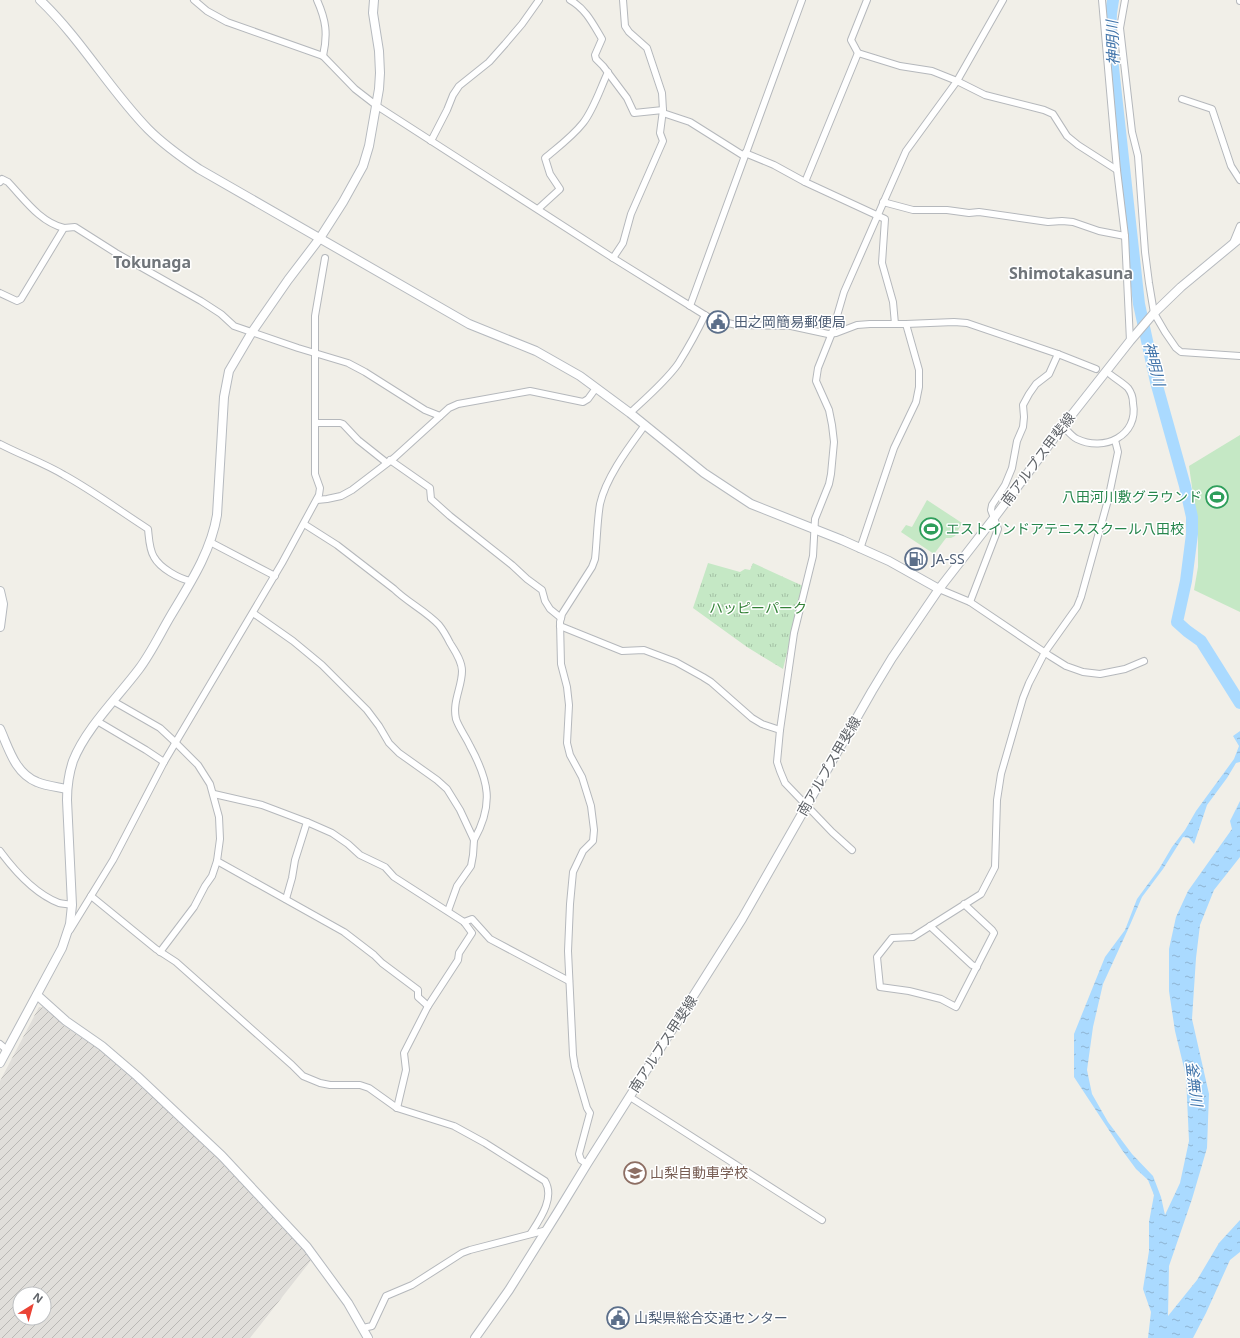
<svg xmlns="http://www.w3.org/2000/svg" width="1240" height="1338" font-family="'Noto Sans','Noto Sans JP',sans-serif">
	<defs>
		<pattern id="industrial-furrows" width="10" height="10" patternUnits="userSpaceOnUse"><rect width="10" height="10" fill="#e0deda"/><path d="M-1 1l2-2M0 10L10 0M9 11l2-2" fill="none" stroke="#b9b8b5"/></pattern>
		<pattern id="park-tufts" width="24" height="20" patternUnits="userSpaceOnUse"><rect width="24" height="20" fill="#c5e8c5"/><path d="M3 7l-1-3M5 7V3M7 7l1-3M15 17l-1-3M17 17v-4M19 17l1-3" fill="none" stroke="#a3c0a4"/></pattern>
		<pattern id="water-ripples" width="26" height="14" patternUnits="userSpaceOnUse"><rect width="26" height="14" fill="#aadaff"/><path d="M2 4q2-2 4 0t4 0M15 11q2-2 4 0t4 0" fill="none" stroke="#8eb4d2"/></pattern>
	</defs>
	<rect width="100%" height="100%" fill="#f1efe8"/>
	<path fill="url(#industrial-furrows)" fill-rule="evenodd" d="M39,1007L48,1008L63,1025L97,1048L131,1074L248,1185L312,1259L250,1338H0V1081ZM20,1294H44V1318H20Z"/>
	<polygon fill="url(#park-tufts)" points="708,563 740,572 745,569 750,570 753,563 803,586 783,669 747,647 693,608"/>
	<g fill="#c5e8c5">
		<polygon points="1240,435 1240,612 1194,590 1198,567 1198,529 1189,466"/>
		<polygon points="927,500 962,523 955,536 951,538 946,538 934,554 901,532 906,525 912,527"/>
	</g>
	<polygon fill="url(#water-ripples)" points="1240,731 1240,762 1236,763 1227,778 1207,805 1194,844 1189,838 1183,837 1163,869 1142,897 1130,925 1103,984 1093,1027 1087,1070 1092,1094 1108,1122 1132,1154 1153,1176 1161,1197 1165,1215 1180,1183 1189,1141 1186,1076 1175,1031 1169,991 1169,949 1176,917 1188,891 1232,829 1230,821 1240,801 1240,857 1214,890 1200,925 1196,958 1192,1019 1209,1094 1207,1148 1192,1199 1169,1266 1168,1316 1197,1280 1219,1243 1240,1220 1240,1252 1230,1260 1206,1313 1193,1338 1148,1338 1151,1312 1143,1289 1149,1251 1149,1222 1154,1195 1148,1180 1136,1169 1122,1150 1074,1077 1074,1034 1105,957 1125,930 1137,899 1159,869 1172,847 1185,830 1196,811 1234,759 1239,746 1233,736"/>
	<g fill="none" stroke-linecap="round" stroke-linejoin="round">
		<polyline stroke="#aadaff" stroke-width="12" points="1113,0 1111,13 1110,40 1139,304 1156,382 1185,486 1192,517 1192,534 1186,581 1177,622 1187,631 1201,641 1240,703"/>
		<g stroke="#b5b8bc" stroke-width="8">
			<g id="street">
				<polyline points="194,0 207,11 227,22 323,56 355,89 377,106 613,258 708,317 723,322 737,325 791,326 828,334 836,333 857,325 870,324 906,324 954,322 967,323 1058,354 1096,369"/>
				<path d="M317,0C326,20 328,34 323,56"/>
				<path d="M570,0C586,9 593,24 602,39L595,55L596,59L603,66L627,98L634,113L663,110"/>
				<polyline points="1102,0 1117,170 1125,236 1130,341"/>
				<polyline points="1125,0 1120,28 1132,132 1138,156 1145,252 1149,283 1154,313 1165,332 1176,348 1181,352 1240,356"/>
				<polyline points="1240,0 1240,1"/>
				<polyline points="858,53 851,40 867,0"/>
				<polyline points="1182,99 1212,109 1231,166 1240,180"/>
				<polyline points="663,113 690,122 744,156"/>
				<polyline points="431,141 447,110 453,95 459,86 489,62 505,44 522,24 539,0"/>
				<polyline points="745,153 774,165 805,182 885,219 882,263 893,302 895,324"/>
				<path d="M0,182L2,179L8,182C25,200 40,222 64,228"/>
				<polyline points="805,182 858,53 900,66 932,71 957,81 985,95 1044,110 1053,114 1067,136 1078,145 1117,170"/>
				<polyline points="883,202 913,210 947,210 969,213 979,212 1048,222 1062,221 1073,222 1099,231 1125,236"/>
				<path d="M538,209L560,189L550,174L545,158C558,147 572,137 583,123C594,109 600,89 608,72"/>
				<polyline points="1233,243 1240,226"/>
				<polyline points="613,258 623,243 631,214 663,141 660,133 663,110 662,93 647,48 629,32 625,26 623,0"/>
				<polyline points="0,293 17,301 21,299 64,228 75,227 116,253 201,301 221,314 234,326 298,348 348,363 365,372 425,410 440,416"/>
				<polyline points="690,306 802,0"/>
				<path d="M630,413C646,398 665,382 678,364C688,348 697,332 705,315"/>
				<polyline points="315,423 340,423 343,424 358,440 387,463"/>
				<path d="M1063,426C1067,430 1071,436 1077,439C1104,452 1139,436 1133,403C1133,398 1131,392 1128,388C1123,383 1116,379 1111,375"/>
				<path d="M0,444C21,455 44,463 64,475C93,491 120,511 148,529C149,537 149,549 154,557C160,568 179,579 191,581"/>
				<polyline points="390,460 430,488 431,499 450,516 512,565 527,579 542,590 545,601 550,609 561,618"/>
				<polyline points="317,500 327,499 341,496 352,490 394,458 449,408 458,404 530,391 583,402 588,399 596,388"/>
				<path d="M304,524L337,545L394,589C407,602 426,611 439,625C443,630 447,637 450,643C455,651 462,661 462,671C462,687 452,702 456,719C459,728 466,737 470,746C489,781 494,804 474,840"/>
				<polyline points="210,542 275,576"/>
				<polyline points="860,549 894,448 916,402 919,387 919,370 906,324"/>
				<polyline points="939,589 970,602 1050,656 1066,666 1083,672 1100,674 1125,669 1144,661"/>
				<polyline points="970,602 998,529 991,510 992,505 1005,485 1012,468 1017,441 1023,427 1024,417 1023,405 1029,394 1036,384 1049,374 1058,354"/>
				<polyline points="253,613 293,641 322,665 367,710 379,726 389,743 399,753 437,780 447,789 460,810 474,840 473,855 471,866 457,886 448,911"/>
				<polyline points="560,626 622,651 644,650 676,662 703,677 711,682 752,718 762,724 780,730"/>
				<polyline points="113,701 160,728 175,742 198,765 210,784 219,817 220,839 217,861 344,932 374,955 382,963 418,990 418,997 428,1006"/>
				<polyline points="97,721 146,750 164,762"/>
				<polyline points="214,794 262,805 307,822 332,833 348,844 360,855 385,867 394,877 464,922 472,933 459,953 458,960 428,1006 404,1053 406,1070 397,1108"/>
				<polyline points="852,850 832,832 785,783 780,771 777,762 780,730 794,633 813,556 815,519 829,484 831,474 834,442 832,425 829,410 816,381 818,368 832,333 844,292 906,151 957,81 1003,0"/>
				<path d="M0,851C14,870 36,894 59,903C63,904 68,904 72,905"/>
				<path d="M91,896L156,949L176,962L292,1065L303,1076L320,1083L330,1085H360L369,1088L397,1108L454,1126L485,1143L545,1181C555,1198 540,1219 531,1233"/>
				<polyline points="286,899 292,878 295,860 307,822"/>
				<polyline points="964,904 992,930 994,933 956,1007 941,999 909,991 880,987 877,957 892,938 913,937 981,894 995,867 997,800 1001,774 1023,698 1029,683 1045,652 1077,607 1081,597 1108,500 1118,452 1115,440"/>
				<polyline points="464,922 472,919 490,939 569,981"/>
				<polyline points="930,926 972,965 977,967"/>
				<polyline points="70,930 113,860 164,762 282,563 319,495 320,488 315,474 315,316 325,258"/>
				<polyline points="160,952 194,907 205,886 212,876 217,861"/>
				<polyline points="0,1044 7,1050"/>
				<polyline points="630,1097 822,1220"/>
				<path d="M587,1164L581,1160L579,1154L590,1113L587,1108L575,1067L573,1055L568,951L570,904L573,872L583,851L593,841L594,830L591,806L582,777L570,755L567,743L569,705L567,687L561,664L560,622L562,614L592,567L595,559C597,541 597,522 600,504C606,477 629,447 645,425"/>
				<polyline points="363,1328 372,1326 386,1296 412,1285 462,1253 470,1250 547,1230"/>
			</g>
		</g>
		<g stroke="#b6babf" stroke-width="10">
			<g id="secondary">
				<path d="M40,0C81,39 109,89 148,129C164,145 181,157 199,169L469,324L536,351L580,376L630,413L704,473L751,504L842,540L889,561L939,589"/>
				<polyline points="0,591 3,604 0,627"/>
				<path d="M0,729C9,749 15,773 37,782C46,786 58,787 67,789"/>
				<polyline points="37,995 66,1021 102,1046 137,1076 222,1156 307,1247 348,1303 368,1338"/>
				<path d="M0,1063L62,948L70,924L72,905L67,800C67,787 69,773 73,761C86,728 118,697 139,669C151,653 160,634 170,617C189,585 211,552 217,515L224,397L229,371L252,332L288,280L320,238L343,202L363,166L369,146L379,89L380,73L379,51L373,13L374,0"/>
				<polyline points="475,1338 509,1290 559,1210 587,1164 742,919 872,691 892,658 939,589 994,518 1063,426 1130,341 1154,313 1181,287 1240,238"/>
			</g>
		</g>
		<use href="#street" stroke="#fff" stroke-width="6"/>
		<use href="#secondary" stroke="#fff" stroke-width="8"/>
	</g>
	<defs>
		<g id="civic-ring" transform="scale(1.15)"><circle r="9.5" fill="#fff" stroke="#5c6f8a" stroke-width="1.5"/><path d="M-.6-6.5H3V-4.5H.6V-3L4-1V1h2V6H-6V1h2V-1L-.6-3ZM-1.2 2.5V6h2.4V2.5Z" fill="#5c6f8a"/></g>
		<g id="stadium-ring" transform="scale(1.15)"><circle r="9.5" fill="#fff" stroke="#2e9e5b" stroke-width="1.5"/><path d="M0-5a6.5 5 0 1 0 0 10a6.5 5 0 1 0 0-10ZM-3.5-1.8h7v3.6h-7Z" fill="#2e9e5b"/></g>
		<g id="fuel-ring" transform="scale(1.15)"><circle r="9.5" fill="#fff" stroke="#5c6f8a" stroke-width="1.5"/><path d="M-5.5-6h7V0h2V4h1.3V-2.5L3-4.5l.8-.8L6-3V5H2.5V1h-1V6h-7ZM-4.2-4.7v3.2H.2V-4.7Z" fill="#5c6f8a"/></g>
		<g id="school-ring" transform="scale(1.15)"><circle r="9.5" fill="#fff" stroke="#8d6e63" stroke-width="1.5"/><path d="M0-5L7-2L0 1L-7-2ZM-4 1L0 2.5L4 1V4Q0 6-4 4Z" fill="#8d6e63"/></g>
	</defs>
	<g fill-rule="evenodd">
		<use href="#civic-ring" x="718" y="322"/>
		<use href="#stadium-ring" x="1217" y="497"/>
		<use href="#stadium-ring" x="931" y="529"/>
		<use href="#fuel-ring" x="916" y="559"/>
		<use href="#school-ring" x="635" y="1173"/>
		<use href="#civic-ring" x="618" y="1318"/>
	</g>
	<g text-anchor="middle" stroke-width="3" stroke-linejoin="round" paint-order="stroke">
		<g font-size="14" fill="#4e5e75" stroke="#fff" text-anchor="start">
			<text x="734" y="327">田之岡簡易郵便局</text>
			<text x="932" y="564">JA-SS</text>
			<text x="634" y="1323">山梨県総合交通センター</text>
		</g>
		<g font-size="14" fill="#5f6368" stroke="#fff">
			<text transform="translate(1038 459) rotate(-53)" y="5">南アルプス甲斐線</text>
			<text transform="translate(829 766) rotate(-60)" y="5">南アルプス甲斐線</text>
			<text transform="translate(663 1044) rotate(-57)" y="5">南アルプス甲斐線</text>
		</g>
		<g font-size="14" fill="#27864d" stroke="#fff" text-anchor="end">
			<text x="1202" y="502">八田河川敷グラウンド</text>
			<text x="946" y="534" text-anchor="start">エストインドアテニススクール八田校</text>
		</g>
		<g font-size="14" fill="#348238" stroke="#fff">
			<text x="758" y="613">ハッピーパーク</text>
		</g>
		<g font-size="14" fill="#785e54" stroke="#fff" text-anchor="start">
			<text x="650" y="1178">山梨自動車学校</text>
		</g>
		<g font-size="15" font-style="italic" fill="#4174aa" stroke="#fff">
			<text transform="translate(1113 43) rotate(-92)" y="5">神明川</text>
			<text transform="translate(1154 364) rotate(76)" y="5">神明川</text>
			<text transform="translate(1194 1084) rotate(83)" y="5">釜無川</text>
		</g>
		<g font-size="16" font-weight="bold" fill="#70757a" stroke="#fff">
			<text x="152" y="268">Tokunaga</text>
			<text x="1071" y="279">Shimotakasuna</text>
		</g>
	</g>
	<g transform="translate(32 1306) rotate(37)"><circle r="19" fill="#ffffff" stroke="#bfc1c3"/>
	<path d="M0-3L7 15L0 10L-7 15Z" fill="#ea4335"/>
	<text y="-6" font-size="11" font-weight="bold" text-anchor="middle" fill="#5f6368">N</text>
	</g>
</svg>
